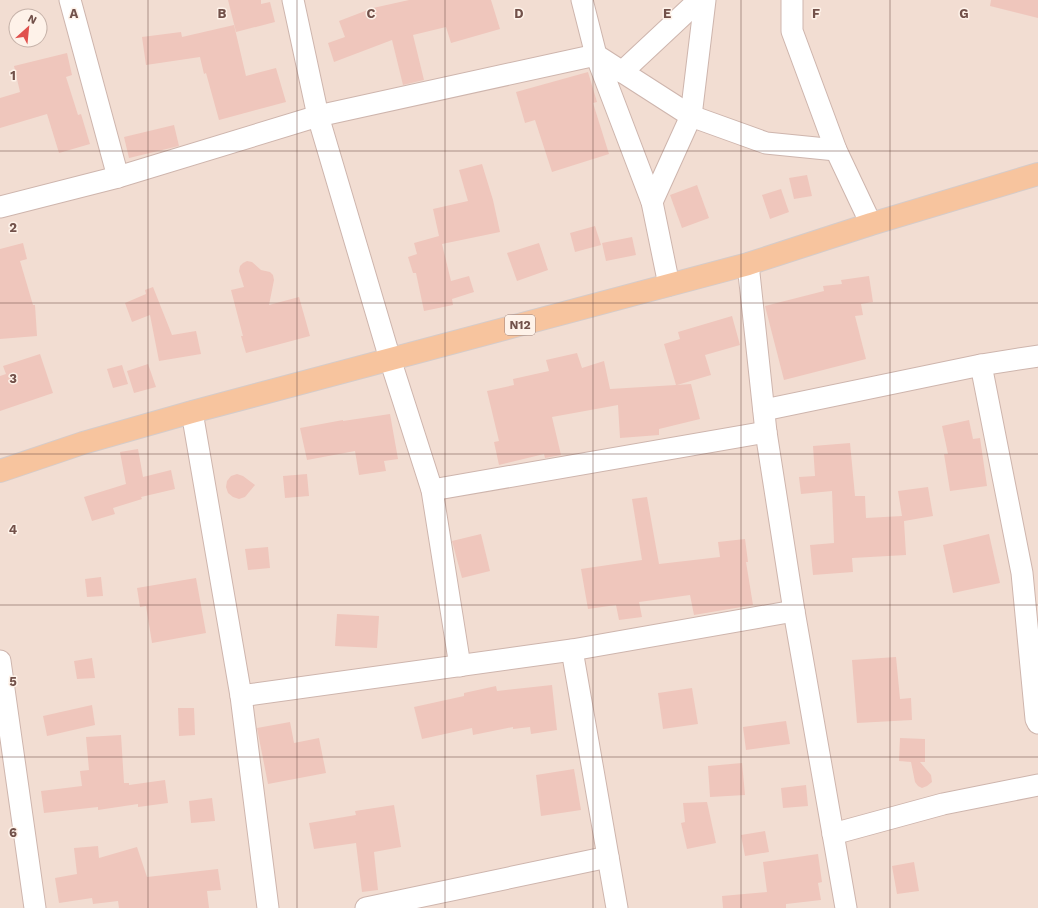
<svg xmlns="http://www.w3.org/2000/svg" width="1038" height="908" font-family="'Work Sans',sans-serif">
	<rect width="100%" height="100%" fill="#fbede3"/>
	<path fill="#f2ddd2" fill-rule="evenodd" d="M0,0H1038V908H0ZM16,16H40V40H16Z"/>
	<g fill="#efc6bc">
		<polygon points="228,0 261,0 261,4 270,2 275,22 236,32"/>
		<polygon points="409,0 491,0 500,29 451,43 446,27 413,35 424,80 403,85 392,40 334,62 328,43 345,37 339,21 373,8"/>
		<polygon points="991,0 1038,0 1038,18 990,6"/>
		<polygon points="234,25 246,76 276,68 286,102 219,120 206,73 204,74 200,57 146,65 142,37 181,32 182,37"/>
		<polygon points="67,53 72,75 66,77 78,115 81,114 90,144 59,153 47,114 0,128 0,98 20,92 14,66"/>
		<polygon points="588,72 597,102 593,103 609,154 552,172 535,120 525,123 516,92"/>
		<polygon points="174,125 179,146 129,158 124,137"/>
		<polygon points="482,164 493,200 500,232 442,244 451,281 469,276 474,292 452,299 453,305 424,311 416,273 413,273 408,257 417,254 414,243 439,236 433,209 468,201 459,170"/>
		<polygon points="807,175 812,196 794,199 789,178"/>
		<polygon points="697,185 709,218 682,228 670,195"/>
		<polygon points="781,189 789,212 770,219 762,195"/>
		<polygon points="595,226 601,245 575,252 570,233"/>
		<polygon points="632,237 636,255 606,261 602,243"/>
		<polygon points="23,243 27,259 20,261 33,305 35,305 37,336 0,339 0,249"/>
		<polygon points="539,243 548,270 517,281 507,253"/>
		<polygon points="247,261 252,262 261,270 270,272 273,275 274,280 269,305 299,297 310,336 246,353 241,336 243,336 231,290 244,287 239,271 240,266 243,263"/>
		<polygon points="869,276 873,302 861,304 863,315 855,316 866,359 784,380 765,306 824,291 823,286 842,284 841,280"/>
		<polygon points="153,287 172,335 196,331 201,354 159,361 150,315 132,322 125,303 146,294 145,290"/>
		<polygon points="732,316 740,345 705,355 711,375 677,385 691,384 700,419 659,429 659,435 620,438 618,405 552,417 561,455 545,458 544,454 499,465 494,442 499,441 487,391 514,385 513,379 549,371 546,360 577,353 582,368 604,361 610,389 676,385 664,344 680,339 678,332"/>
		<polygon points="40,354 53,393 0,411 0,376 6,374 3,366"/>
		<polygon points="148,364 156,387 134,393 127,371"/>
		<polygon points="122,365 128,384 113,388 107,369"/>
		<polygon points="390,414 398,459 384,461 386,471 359,475 355,451 307,460 300,428 343,420 343,421"/>
		<polygon points="969,420 973,439 980,438 987,486 950,491 944,454 948,454 942,426"/>
		<polygon points="850,443 855,496 865,496 866,518 902,516 898,491 928,487 933,516 904,521 906,555 852,558 853,572 813,575 810,545 834,543 832,491 801,494 799,477 815,476 813,446"/>
		<polygon points="138,449 143,477 171,470 175,489 141,497 142,499 113,508 115,514 92,521 84,497 126,484 120,452"/>
		<polygon points="237,474 243,476 255,485 245,497 239,499 233,497 228,493 226,487 227,481 231,476"/>
		<polygon points="307,474 309,496 285,498 283,476"/>
		<polygon points="647,497 659,564 720,557 718,542 745,539 748,562 746,562 753,605 694,615 690,595 639,602 642,617 619,620 616,605 588,609 581,569 642,560 632,499"/>
		<polygon points="481,534 490,571 462,578 452,541"/>
		<polygon points="989,534 1000,583 953,593 943,545"/>
		<polygon points="268,547 270,568 248,570 245,549"/>
		<polygon points="101,577 103,596 87,597 85,579"/>
		<polygon points="196,578 206,633 152,643 146,606 140,607 137,588"/>
		<polygon points="337,614 379,616 377,648 335,646"/>
		<polygon points="896,657 900,699 911,698 912,720 857,723 852,660"/>
		<polygon points="92,658 95,678 77,679 74,661"/>
		<polygon points="552,685 557,730 531,734 530,727 513,729 513,727 473,735 472,728 422,739 414,707 464,696 464,693 496,686 497,691"/>
		<polygon points="692,688 698,724 663,729 658,693"/>
		<polygon points="92,705 95,725 47,736 43,716"/>
		<polygon points="178,708 194,708 195,735 179,736"/>
		<polygon points="786,721 790,744 746,750 743,727"/>
		<polygon points="290,722 294,743 319,738 326,773 268,784 257,728"/>
		<polygon points="121,735 124,783 129,783 129,785 165,780 168,803 138,807 138,804 98,810 98,807 44,813 41,791 82,786 80,771 89,770 86,737"/>
		<polygon points="900,738 925,739 925,762 920,762 931,775 932,782 927,786 922,788 918,786 915,782 911,762 899,761"/>
		<polygon points="742,763 745,795 710,797 708,766"/>
		<polygon points="574,769 581,810 541,816 536,775"/>
		<polygon points="806,785 808,806 783,808 781,788"/>
		<polygon points="212,798 215,821 191,823 189,801"/>
		<polygon points="707,802 716,843 687,849 681,823 685,822 683,803"/>
		<polygon points="394,805 401,847 374,852 378,890 362,892 356,843 314,849 309,823 356,815 355,811"/>
		<polygon points="765,831 769,852 745,856 741,835"/>
		<polygon points="98,846 99,858 137,847 147,877 218,869 221,890 207,891 209,908 119,908 118,901 93,904 92,898 59,903 55,878 77,874 74,848"/>
		<polygon points="818,854 822,882 818,883 821,900 786,904 786,908 723,908 722,896 767,892 763,862"/>
		<polygon points="914,862 919,891 897,894 892,866"/>
	</g>
	<g fill="none" stroke-linecap="round" stroke-linejoin="round">
		<g stroke="#ceb5ad" stroke-width="23">
			<g id="minor">
				<polyline points="70,0 118,177"/>
				<polyline points="293,0 318,116 390,359 432,490 460,666"/>
				<polyline points="582,0 596,55 652,202 669,285"/>
				<polyline points="792,0 792,31 836,150 871,224"/>
				<polyline points="622,72 699,0"/>
				<polyline points="652,202 691,116 705,0"/>
				<polyline points="0,207 118,177 318,116 596,55 691,116 766,143 836,150"/>
				<polyline points="748,264 766,432 794,611 846,908"/>
				<polyline points="981,365 1022,573 1036,719 1038,723"/>
				<polyline points="764,410 981,365 1038,356"/>
				<polyline points="192,412 241,696 268,908"/>
				<polyline points="432,490 766,432"/>
				<polyline points="572,650 617,908"/>
				<polyline points="0,661 35,908"/>
				<polyline points="241,696 572,650 794,611"/>
				<polyline points="833,834 943,804 1038,785"/>
				<polyline points="366,908 608,857"/>
			</g>
		</g>
		<g stroke="#d5cbc9" stroke-width="24">
			<polyline id="primary" points="0,471 83,443 192,412 748,264 871,224 1038,174"/>
		</g>
		<use href="#minor" stroke="#fff" stroke-width="21"/>
		<use href="#primary" stroke="#f7c49e" stroke-width="22"/>
	</g>
	<path fill="none" stroke="#72514a" stroke-width="1" stroke-opacity="0.55" d="M148,0V908M297,0V908M445,0V908M593,0V908M741,0V908M890,0V908M0,151H1038M0,303H1038M0,454H1038M0,605H1038M0,757H1038"/>
	<g text-anchor="middle" stroke-width="3" stroke-linejoin="round" paint-order="stroke">
		<rect fill="#fef2e9" stroke="#9c817a" stroke-width="1" x="505" y="315" width="30" height="20" rx="3"/>
		<g font-size="12" font-weight="bold" fill="#72514a">
			<text x="520" y="329">N12</text>
		</g>
	</g>
	<g font-size="13" text-anchor="middle" font-weight="bold" fill="#72514a" stroke="#fef2e9" stroke-width="3" stroke-linejoin="round" paint-order="stroke">
		<text x="74" y="18">A</text>
		<text x="222" y="18">B</text>
		<text x="371" y="18">C</text>
		<text x="519" y="18">D</text>
		<text x="667" y="18">E</text>
		<text x="816" y="18">F</text>
		<text x="964" y="18">G</text>
		<text x="13" y="80">1</text>
		<text x="13" y="232">2</text>
		<text x="13" y="383">3</text>
		<text x="13" y="534">4</text>
		<text x="13" y="686">5</text>
		<text x="13" y="837">6</text>
	</g>
	<g transform="translate(28 28) rotate(27)"><circle r="19" fill="#fef2e9" stroke="#c6b2a9"/>
	<path d="M0-3L7 15L0 10L-7 15Z" fill="#e0514d"/>
	<text y="-6" font-size="11" font-weight="bold" text-anchor="middle" fill="#72514a">N</text>
	</g>
</svg>
